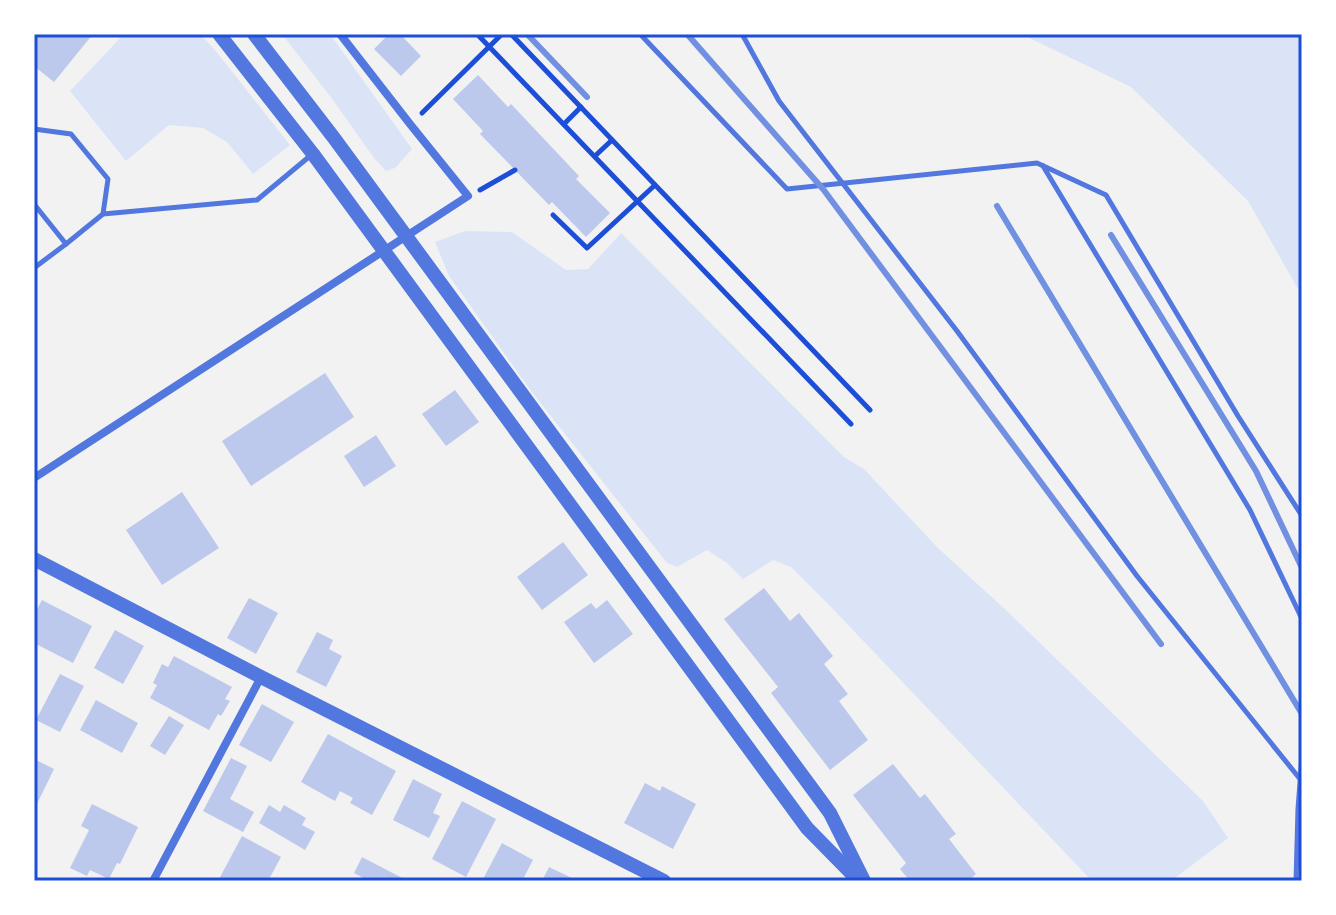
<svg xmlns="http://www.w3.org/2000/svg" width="1336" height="915" font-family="'DejaVu Sans',sans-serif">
	<rect width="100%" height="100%" fill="#f2f2f2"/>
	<g fill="#dbe4f7">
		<polygon points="124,34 200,34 215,50 290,145 253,174 227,142 203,128 169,125 126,161 70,91"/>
		<polygon points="282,34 330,34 412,149 395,168 386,171 374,158 333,100"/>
		<polygon points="1021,34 1302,34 1302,296 1248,201 1131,87"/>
		<polygon points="465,231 512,232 566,270 588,269 621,233 844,457 864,469 937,547 1008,612 1203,801 1228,838 1171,881 1092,881 831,607 791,567 773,560 743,579 727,563 707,550 677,567 667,563 531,391 449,276 435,242"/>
	</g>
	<g fill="#bdc9ec">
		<polygon points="40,34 93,34 54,82 34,66 34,41"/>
		<polygon points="389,34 400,34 421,56 401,76 374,49"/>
		<polygon points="478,75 508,107 511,104 579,176 576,179 610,213 586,237 552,202 549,205 480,134 483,131 453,99"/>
		<polygon points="325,373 354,417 251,486 222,441"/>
		<polygon points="455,390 479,422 446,446 422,414"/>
		<polygon points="376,435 396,466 364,487 344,456"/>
		<polygon points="182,492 219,548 162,585 126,530"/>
		<polygon points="563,542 588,575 542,610 517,577"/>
		<polygon points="764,588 790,621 799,613 833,656 824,664 848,694 839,701 868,740 830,770 771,693 778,687 724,619"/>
		<polygon points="249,598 278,613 256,654 227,638"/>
		<polygon points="42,600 92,626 73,663 34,643 34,615"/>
		<polygon points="607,600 633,634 594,663 564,622 591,603 596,609"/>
		<polygon points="115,630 144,646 123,684 94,668"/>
		<polygon points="317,632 333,640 329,649 342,656 326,687 296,672"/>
		<polygon points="174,656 232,687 225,699 230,701 221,716 218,714 209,730 150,698 157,685 153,683 162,664 168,667"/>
		<polygon points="60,674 84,686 60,732 36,720"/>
		<polygon points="96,700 138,723 122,753 80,730"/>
		<polygon points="262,704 294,722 271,762 239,745"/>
		<polygon points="169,716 184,725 165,755 150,746"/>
		<polygon points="328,734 396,771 372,815 350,803 353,798 340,791 335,801 301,782"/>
		<polygon points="231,758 247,766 230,799 254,812 243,832 203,811"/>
		<polygon points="34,759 54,769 34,810"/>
		<polygon points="893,764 920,798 925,794 956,834 949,839 976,874 969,880 970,881 910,881 900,869 906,863 853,795"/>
		<polygon points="413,779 442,794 433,813 440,816 429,838 393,820"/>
		<polygon points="645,783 660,791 662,786 696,804 673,849 624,823"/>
		<polygon points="462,801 496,819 466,877 432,859"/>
		<polygon points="92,804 138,827 120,864 117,863 109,879 90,870 87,876 70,868 89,830 81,826"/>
		<polygon points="269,805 280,812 284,805 306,818 302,825 315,832 305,850 259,823"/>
		<polygon points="242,836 281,857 268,881 218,881"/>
		<polygon points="502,843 533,860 522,881 482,881"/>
		<polygon points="362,857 408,881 369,881 354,873"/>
		<polygon points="549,867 578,881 542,881"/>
	</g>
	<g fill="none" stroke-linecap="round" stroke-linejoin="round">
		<g stroke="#1d4ed8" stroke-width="5">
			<polyline points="477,34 851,424"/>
			<polyline points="511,34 870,410"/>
			<polyline points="422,113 502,34"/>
			<polyline points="564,124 581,107"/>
			<polyline points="595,156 612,140"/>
			<polyline points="480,190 515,170"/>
			<polyline points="553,215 587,248 655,185"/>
		</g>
		<g stroke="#5277de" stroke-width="5">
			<polyline points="640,34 787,189 1037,163 1106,195 1238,416 1302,516"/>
			<polyline points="742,34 779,101 957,331 1137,576 1300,779"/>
			<polyline points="34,129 71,134 108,179 103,214"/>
			<polyline points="1043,166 1250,510 1302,619"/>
			<polyline points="34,204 66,244 34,268"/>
			<polyline points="66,244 103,214 257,200 310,156"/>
			<polyline points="1296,881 1298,809 1302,756"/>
		</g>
		<g stroke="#5277de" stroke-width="8">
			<polyline points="34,478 468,196 410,124 340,34"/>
			<polyline points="153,881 261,677"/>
		</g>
		<g stroke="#5277de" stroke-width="14">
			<polyline points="219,34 313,154 807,828 859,881"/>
			<polyline points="254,34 334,138 830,813 864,881"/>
			<polyline points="34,559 261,677 664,881"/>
		</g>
		<g stroke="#7290e2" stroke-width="6">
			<polyline points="527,34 587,97"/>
			<polyline points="687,34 823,189 1161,644"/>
			<polyline points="997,206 1302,714"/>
			<polyline points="1111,235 1256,471 1302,568"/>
		</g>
	</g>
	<rect width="1336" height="915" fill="none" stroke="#ffffff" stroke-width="72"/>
	<rect x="36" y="36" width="1264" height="843" fill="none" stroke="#1d4ed8" stroke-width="3"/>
</svg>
